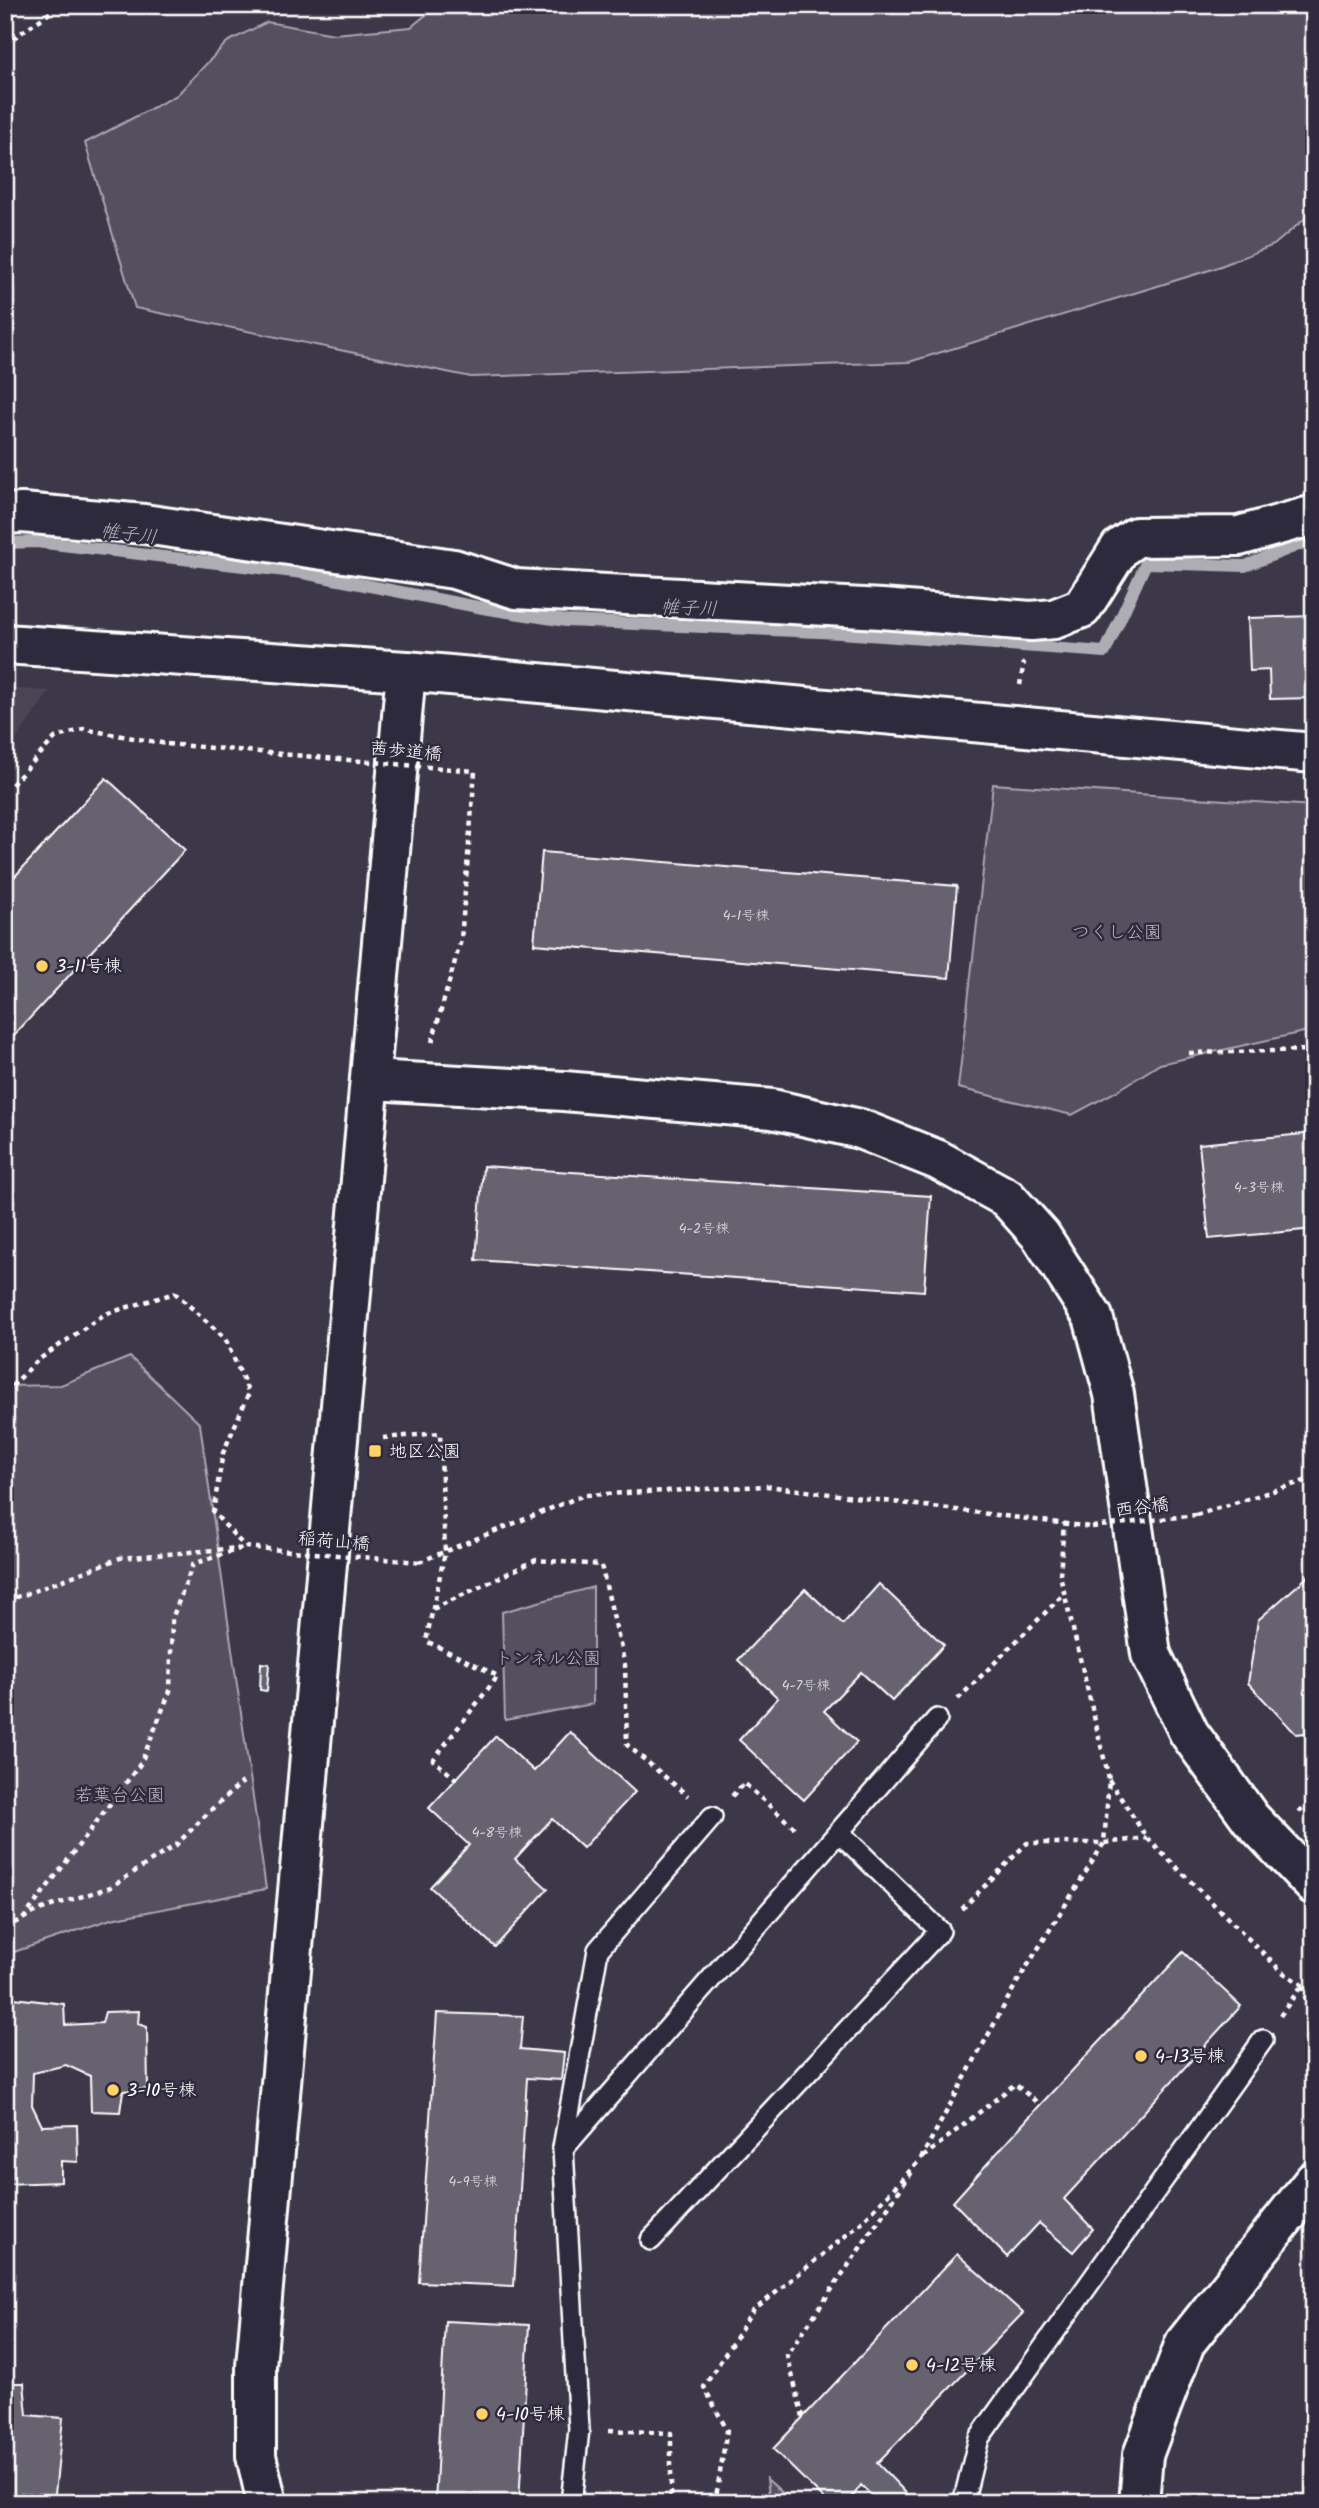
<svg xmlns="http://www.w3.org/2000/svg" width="1319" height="2508" font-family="Kalam,'Klee One',sans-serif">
	<rect width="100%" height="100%" fill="#3c3749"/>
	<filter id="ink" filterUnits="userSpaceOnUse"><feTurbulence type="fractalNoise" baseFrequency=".0143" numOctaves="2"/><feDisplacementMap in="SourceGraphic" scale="14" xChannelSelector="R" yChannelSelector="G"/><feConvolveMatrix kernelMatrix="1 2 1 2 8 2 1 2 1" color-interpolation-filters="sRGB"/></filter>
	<g filter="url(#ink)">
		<polygon fill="#494455" points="5,688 50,691 5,755"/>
		<g fill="#555060" stroke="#aaa8b0" stroke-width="2">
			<polygon points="438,5 1314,5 1314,211 1274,245 1213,269 909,362 471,377 135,308 85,143 177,95 227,42 267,22 334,34 411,27"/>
			<polygon points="993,784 1314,806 1314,1032 1308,1031 1160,1064 1117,1091 1072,1115 958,1088"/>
			<polygon points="130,1357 200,1424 266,1889 111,1919 5,1955 5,1386 61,1385"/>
			<polygon points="593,1587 593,1704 505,1720 502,1612"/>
			<polygon points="767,2479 794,2503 770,2503"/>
		</g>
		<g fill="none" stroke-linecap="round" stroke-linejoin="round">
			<polyline stroke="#afadb4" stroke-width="12" points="5,543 36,542 303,573 488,609 566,621 840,633 1105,652 1146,563 1245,566 1314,539"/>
		</g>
		<g fill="#666270" stroke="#fff" stroke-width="2">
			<polygon points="1314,616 1314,698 1270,699 1269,670 1250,671 1248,618"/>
			<polygon points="106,778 185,850 5,1045 5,887"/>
			<polygon points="542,852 957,886 949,978 534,944"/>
			<polygon points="1314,1133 1314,1229 1209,1239 1199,1144"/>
			<polygon points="483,1166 931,1196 924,1291 476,1260"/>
			<polygon points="1314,1571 1314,1732 1296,1734 1248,1683 1258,1620"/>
			<polygon points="879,1584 944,1645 892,1701 861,1672 824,1711 857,1742 804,1800 739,1740 778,1698 738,1660 805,1589 843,1624"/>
			<polygon points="261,1663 269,1664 267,1691 260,1690"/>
			<polygon points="570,1732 635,1792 583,1848 552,1819 515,1859 548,1889 495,1947 430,1887 469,1845 429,1808 496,1736 534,1771"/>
			<polygon points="1183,1952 1241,2006 1064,2199 1093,2229 1073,2252 1039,2223 1007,2257 953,2202 1040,2105"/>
			<polygon points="5,1997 64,2004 65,2025 102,2023 105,2012 139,2011 138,2024 147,2027 148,2089 123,2091 120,2112 91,2111 90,2076 66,2065 33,2073 32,2105 42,2126 77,2125 78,2162 61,2161 61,2182 5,2184"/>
			<polygon points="437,2013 523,2016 520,2049 564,2053 561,2080 527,2078 514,2286 419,2282"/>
			<polygon points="957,2254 1023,2313 877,2463 908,2495 901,2503 879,2503 861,2485 848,2503 828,2503 773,2449"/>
			<polygon points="445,2321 529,2325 519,2503 435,2503"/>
			<polygon points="5,2383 24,2383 27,2415 63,2418 54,2503 5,2503"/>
		</g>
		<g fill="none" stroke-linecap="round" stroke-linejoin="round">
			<g stroke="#fff" stroke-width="24">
				<g id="service">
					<polyline points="563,2148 598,1950 712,1817"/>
					<polyline points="651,2240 940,1931 839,1832"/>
					<polyline points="571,2503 579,2429 563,2149 937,1719"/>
					<polyline points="963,2503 979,2438 1263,2040"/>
				</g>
			</g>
			<g stroke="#fff" stroke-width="44">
				<g id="minor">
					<polyline points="5,514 22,513 144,524 454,569 516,589 882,609 1031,621 1054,619 1082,608 1120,548 1136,537 1239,536 1314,515"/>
					<polyline points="372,1080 564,1091 772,1109 860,1129 938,1160 1007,1198 1041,1236 1093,1317 1114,1394 1151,1654 1189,1733 1251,1819 1314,1885"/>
					<polyline points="1139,2503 1143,2455 1185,2343 1314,2181"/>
				</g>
			</g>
			<g stroke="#fff" stroke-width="44">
				<g id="tertiary">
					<polyline points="5,644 406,671 1314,753"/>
					<polyline points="267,2503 256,2456 256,2366 406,671"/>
				</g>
			</g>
			<g stroke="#fff" stroke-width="4.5" stroke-dasharray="5 5" stroke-linecap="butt">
				<polyline points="5,44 61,5"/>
				<polyline points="1020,685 1024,662"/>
				<polyline points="5,792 55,738 83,729 167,744"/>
				<polyline points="432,1042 461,940"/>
				<polyline points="1189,1053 1314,1050"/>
				<polyline points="5,1393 38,1360 105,1314 175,1293 225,1338 249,1393 223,1453 213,1512 245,1547"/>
				<polyline points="383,1438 440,1433 445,1552 426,1641 498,1676 433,1760 456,1779"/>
				<polyline points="1196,1515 1314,1478"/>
				<polyline points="419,1562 584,1495 767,1486 1091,1527"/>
				<polyline points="5,1599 21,1596 120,1558 238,1548"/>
				<polyline points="433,1609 536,1560 601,1565 625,1665 627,1745 688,1796"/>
				<polyline points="958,1699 1064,1594"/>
				<polyline points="1109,1780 1147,1838 1281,1971 1314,1993"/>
				<polyline points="732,1796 744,1783 798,1831"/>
				<polyline points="1299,1812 1314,1797"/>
				<polyline points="962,1909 1027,1843 1104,1843 1147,1838"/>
				<polyline points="23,1919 141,1763 170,1691 172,1619 193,1564 245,1547"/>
				<polyline points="5,1928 39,1910 111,1887 176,1845 214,1807 243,1782"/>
				<polyline points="1302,1986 1314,2028"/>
				<polyline points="1280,2016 1302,1985"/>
				<polyline points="923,2157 1015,2084 1040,2105"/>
				<polyline points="803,2417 787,2355 912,2172"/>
				<polyline points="609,2430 671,2433 671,2503"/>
				<polyline points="715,2503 727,2430 704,2387 752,2312 860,2224 920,2160 1016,1984 1104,1843 1109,1779 1060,1575 1064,1523"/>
			</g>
			<use href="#service" stroke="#2f2a3d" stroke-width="19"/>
			<use href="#minor" stroke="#2f2a3d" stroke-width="38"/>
			<use href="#tertiary" stroke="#2f2a3d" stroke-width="38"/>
			<g stroke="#fff" stroke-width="4.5" stroke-dasharray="5 5" stroke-linecap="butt">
				<polyline points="167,744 475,771 461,940"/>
				<polyline points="1092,1527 1196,1515"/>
				<polyline points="245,1547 419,1562"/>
			</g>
		</g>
	</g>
	<g fill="#ffd166" stroke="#2f2a3d" stroke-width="2.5">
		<circle cx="42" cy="966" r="7"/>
		<rect x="368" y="1444" width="14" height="14" rx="3.5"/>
		<circle cx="1141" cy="2056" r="7"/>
		<circle cx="113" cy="2090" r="7"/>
		<circle cx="912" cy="2365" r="7"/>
		<circle cx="482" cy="2414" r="7"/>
	</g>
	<g text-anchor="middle" stroke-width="5" stroke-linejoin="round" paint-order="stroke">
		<g font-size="14" fill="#d9d8db">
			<text x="746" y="920">4-1号棟</text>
			<text x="1259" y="1192">4-3号棟</text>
			<text x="704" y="1233">4-2号棟</text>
			<text x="806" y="1690">4-7号棟</text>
			<text x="497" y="1837">4-8号棟</text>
			<text x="473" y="2186">4-9号棟</text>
		</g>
		<g font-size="18" fill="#fff" stroke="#2f2a3d">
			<text transform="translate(406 751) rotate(5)" y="6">茜歩道橋</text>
			<text transform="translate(1142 1507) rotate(-7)" y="6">西谷橋</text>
			<text transform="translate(334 1541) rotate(5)" y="6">稲荷山橋</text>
		</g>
		<g font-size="18" fill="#bbb9bf" stroke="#2f2a3d">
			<text x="1117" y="938">つくし公園</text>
			<text x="548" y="1664">トンネル公園</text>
			<text x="120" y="1801">若葉台公園</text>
		</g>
		<g font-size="18" fill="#fff" stroke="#2f2a3d" text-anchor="start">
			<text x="56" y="972">3-11号棟</text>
			<text x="389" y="1457">地区公園</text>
			<text x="1155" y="2062">4-13号棟</text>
			<text x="127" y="2096">3-10号棟</text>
			<text x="926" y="2371">4-12号棟</text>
			<text x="496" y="2420">4-10号棟</text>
		</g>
		<g font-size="19" font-style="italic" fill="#b5b4ba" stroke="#2f2a3d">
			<text transform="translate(129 533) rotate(7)" y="7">帷子川</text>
			<text transform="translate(689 607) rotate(2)" y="7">帷子川</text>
		</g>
	</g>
	<rect width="1319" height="2508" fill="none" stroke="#2f2a3d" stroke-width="28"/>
	<rect x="14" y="14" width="1291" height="2480" fill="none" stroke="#fff" stroke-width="2.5" filter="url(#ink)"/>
</svg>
